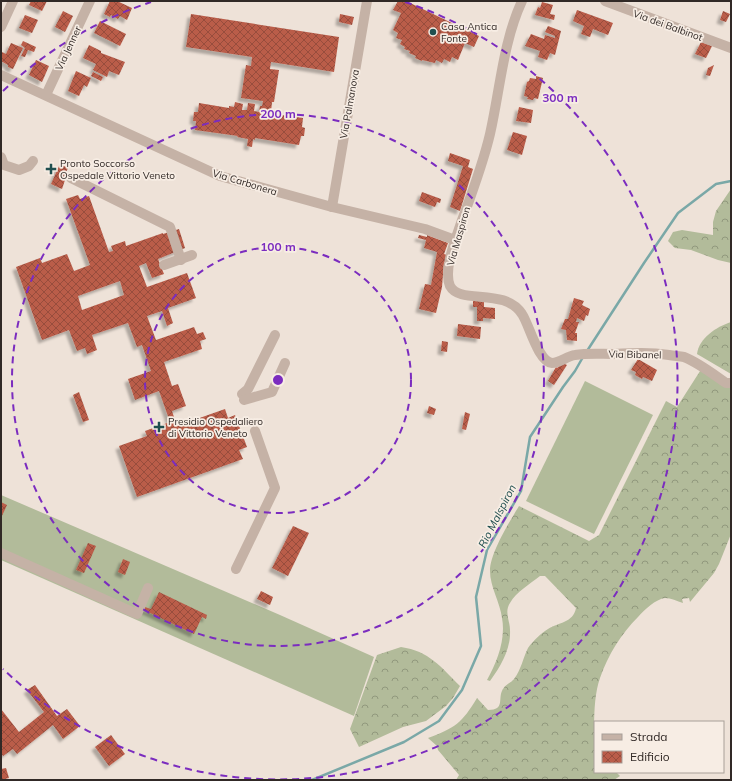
<svg xmlns="http://www.w3.org/2000/svg" width="732" height="781" font-family="Mulish,sans-serif">
	<defs>
		<pattern id="forest-crowns" width="20" height="18" patternUnits="userSpaceOnUse"><rect width="20" height="18" fill="#b2bb9a"/><path d="M2 6a3 3 0 1 1 6 0M12 15a3 3 0 1 1 6 0" fill="none" stroke="#91987d"/></pattern>
		<pattern id="building-cross-hatch" width="8" height="8" patternUnits="userSpaceOnUse"><rect width="8" height="8" fill="#ba5d4a"/><path d="M0 0l8 8M0 8l8-8" fill="none" stroke="#984d3d"/></pattern>
		<filter id="shadow"><feDropShadow dx="-3.5" dy="3.5" stdDeviation="1" flood-color="#0004"/></filter>
	</defs>
	<rect width="100%" height="100%" fill="#eee2d8"/>
	<g fill="url(#forest-crowns)">
		<polygon points="731,189 731,263 718,260 691,250 675,248 668,241 673,232 682,230 713,235 713,222 716,211"/>
		<path d="M731,322V374L697,354C699,338 716,327 731,322Z"/>
		<path d="M702,368L731,385V534L719,564L714,573L690,602L689,598L682,599L683,603C677,601 671,598 665,598C656,599 644,610 638,617C621,634 608,655 600,678C591,703 595,745 595,772H616L620,776L614,780H456L459,775L438,750L437,746L428,738C455,728 462,723 477,698L488,710C506,710 497,698 503,689C506,684 511,683 514,679C521,670 523,658 528,648C533,641 541,633 548,629C559,622 573,623 576,608L545,576H540C530,584 516,592 510,603C504,612 510,621 510,630C511,649 501,666 490,681L487,680C497,662 506,639 502,618C500,602 490,587 490,571C490,553 510,521 519,506L589,541L599,535L666,401L677,407Z"/>
		<path d="M401,647C429,651 441,667 460,686L453,698L446,706L426,721L403,727L359,747L350,729L377,655Z"/>
	</g>
	<g fill="#b2bb9a">
		<polygon points="585,381 653,415 594,534 526,501"/>
		<polygon points="1,495 280,615 374,657 354,716 1,560"/>
	</g>
	<g fill="none" stroke-linecap="round" stroke-linejoin="round">
		<g stroke="#7aa8a7" stroke-width="2.5">
			<polyline points="587,351 644,263 678,213 716,184 731,181"/>
			<polyline points="312,780 404,742 439,721 462,690 481,646 476,597 487,550 521,491 530,437 563,387 575,371 583,357"/>
		</g>
	</g>
	<g fill="url(#building-cross-hatch)" fill-rule="evenodd" filter="url(#shadow)">
		<polygon points="31,1 47,1 42,11 29,5"/>
		<polygon points="110,1 117,1 132,8 127,20 120,16 118,19 111,15 110,17 104,14"/>
		<polygon points="398,1 406,1 479,36 474,47 465,43 458,60 452,57 450,62 444,59 442,63 436,60 435,63 422,60 422,61 415,58 416,56 409,53 410,51 404,49 405,47 400,44 402,40 396,38 398,33 393,30 401,13 393,10"/>
		<polygon points="542,2 553,5 550,14 555,15 554,20 535,15 538,7 540,8"/>
		<polygon points="577,10 613,23 608,35 593,29 590,37 581,34 584,26 573,21"/>
		<polygon points="63,11 73,16 65,32 55,27"/>
		<polygon points="723,11 730,14 726,22 720,20"/>
		<polygon points="191,14 339,37 334,72 271,62 270,69 279,70 274,102 272,102 271,112 274,113 274,114 303,118 302,127 305,128 304,136 301,136 299,145 255,138 255,140 253,139 252,147 247,146 248,139 237,137 238,136 195,130 196,121 193,121 194,112 198,112 199,103 229,108 229,106 234,107 235,102 243,104 242,110 247,110 248,103 255,104 254,111 259,112 260,106 262,106 263,101 241,98 246,65 251,66 252,57 186,47"/>
		<polygon points="340,14 354,17 352,25 339,22"/>
		<polygon points="25,15 38,20 32,33 19,28"/>
		<polygon points="100,21 126,34 120,46 94,33"/>
		<polygon points="548,26 561,31 555,55 550,53 547,60 538,57 540,51 525,46 531,34 544,39 545,35 555,38 555,36 545,32"/>
		<polygon points="23,41 36,47 34,52 28,50 25,57 21,56 25,48 21,45"/>
		<polygon points="701,42 712,46 706,58 695,54"/>
		<polygon points="11,43 23,48 13,69 8,67 8,65 1,61 2,52 6,54"/>
		<polygon points="89,45 101,51 101,53 125,62 119,75 109,71 107,77 93,70 96,64 83,58"/>
		<polygon points="36,60 49,66 42,82 29,75"/>
		<polygon points="714,65 710,76 706,75 708,68"/>
		<polygon points="76,71 91,78 87,87 84,85 79,96 68,91"/>
		<polygon points="93,72 103,77 101,81 91,76"/>
		<polygon points="536,76 543,78 538,99 534,98 533,100 527,99 528,97 524,96 527,82 529,81 530,78 536,79"/>
		<polygon points="519,107 533,110 531,123 516,121"/>
		<polygon points="513,132 527,136 522,155 507,150"/>
		<polygon points="450,153 470,160 468,167 473,169 460,211 450,207 463,166 448,161"/>
		<polygon points="60,164 68,168 63,179 65,180 62,189 51,184"/>
		<polygon points="422,192 441,199 440,203 437,202 435,207 419,201"/>
		<path d="M78,195L80,199L89,196L109,252L113,251L111,246L125,241L126,246L163,233V234L179,229L185,248L158,259L164,274L152,278L146,263L139,266L147,287L187,273L196,298L168,308L173,323L167,326L162,311L147,316L156,340L194,327L197,334L203,332L206,339L200,341L202,349L164,362L172,386L178,384L186,406L172,411L177,426L225,409L228,418L235,415L247,447L239,450L243,459L137,497L119,446L147,436L145,431L170,422L159,391L135,400L128,379L151,371L142,345L137,347L128,323L92,335L97,350L87,354L85,348L77,351L69,330L42,340L16,267L40,258L42,263L67,254L74,271L90,265L66,199ZM120,281L124,295L82,310L78,296Z"/>
		<polygon points="419,235 427,237 427,235 448,243 444,254 447,255 446,263 444,262 442,287 436,313 419,309 425,284 431,285 437,252 424,248 426,240 418,238"/>
		<polygon points="574,298 584,301 582,305 590,309 588,316 586,315 584,321 577,318 576,322 579,322 575,333 577,333 577,341 567,340 566,330 561,329 565,319 568,319"/>
		<polygon points="473,301 484,301 484,307 495,308 495,319 483,318 483,321 477,321 477,307 473,307"/>
		<polygon points="458,324 481,327 480,339 457,336"/>
		<polygon points="442,341 448,342 447,352 441,351"/>
		<polygon points="638,359 657,370 652,381 643,377 642,379 635,375 636,372 631,370"/>
		<polygon points="563,363 567,365 554,385 548,381 556,367 557,368"/>
		<polygon points="79,392 89,420 83,422 73,395"/>
		<polygon points="429,406 436,409 434,415 427,413"/>
		<polygon points="465,412 470,414 466,430 462,429"/>
		<polygon points="1,502 7,505 1,518"/>
		<polygon points="293,526 309,533 288,576 272,568"/>
		<polygon points="88,543 96,546 84,573 76,570"/>
		<polygon points="123,559 130,562 125,575 118,572"/>
		<polygon points="261,591 273,597 270,605 257,599"/>
		<polygon points="159,592 207,615 206,619 202,617 194,634 144,610 145,607 151,609"/>
		<polygon points="35,685 57,716 67,709 80,726 63,739 53,725 17,754 13,749 3,756 1,753 1,709 19,732 44,712 27,690"/>
		<polygon points="111,735 125,754 109,766 95,747"/>
		<polygon points="6,768 9,778 1,780 1,769"/>
	</g>
	<g fill="none" stroke-linecap="round" stroke-linejoin="round">
		<g stroke="#c5b2a6" stroke-width="10">
			<path d="M522,1C503,42 500,90 490,134C483,164 472,193 461,223C456,238 443,270 450,286C460,305 505,287 522,314C529,324 538,362 552,363C560,363 567,356 575,355C588,353 600,354 613,354C632,353 650,352 669,355C674,356 679,356 684,357C699,363 713,374 726,383H731"/>
			<polyline points="605,1 731,48"/>
			<polyline points="1,27 13,1"/>
			<polyline points="1,75 220,176 332,207 425,229 455,240"/>
			<polyline points="46,95 90,1"/>
			<polyline points="1,157 4,165 19,170 29,166 33,161"/>
			<polyline points="71,178 170,227 181,260"/>
			<polyline points="332,207 367,1"/>
			<polyline points="164,265 192,255"/>
			<polyline points="242,394 248,389 275,335"/>
			<polyline points="244,400 272,392 285,363"/>
			<polyline points="1,553 137,614 148,588"/>
			<polyline points="236,569 275,488 255,431"/>
		</g>
	</g>
	<g fill="none" stroke="#7b2cbf" stroke-width="2" stroke-dasharray="7 5">
		<circle cx="278" cy="380" r="133"/>
		<circle cx="278" cy="380" r="266"/>
		<path d="M3 91A399 399 0 0 1 151 2M405 2A399 399 0 1 1 3 669"/>
	</g>
	<g fill="#204f4f" stroke="#f7ede4" stroke-width="1.5">
		<circle cx="433" cy="32" r="4"/>
		<path d="M49 163h4v4h4v4h-4v4h-4v-4h-4v-4h4z"/>
		<path d="M157 421h4v4h4v4h-4v4h-4v-4h-4v-4h4z"/>
	</g>
	<g text-anchor="middle" stroke-width="3.5" stroke-linejoin="round" paint-order="stroke">
		<g font-size="10" fill="#312926" stroke="#f7ede4">
			<text transform="translate(668 25) rotate(20)" y="4">Via dei Balbinot</text>
			<text transform="translate(68 48) rotate(-65)" y="4">Via Jenner</text>
			<text transform="translate(349 104) rotate(-80)" y="4">Via Palmanova</text>
			<text transform="translate(245 182) rotate(17)" y="4">Via Carbonera</text>
			<text transform="translate(458 236) rotate(-74)" y="4">Via Maspiron</text>
			<text transform="translate(635 354) rotate(1)" y="4">Via Bibanel</text>
		</g>
		<g font-size="10" fill="#312926" stroke="#f7ede4" text-anchor="start">
			<text x="441" y="30">Casa Antica<tspan x="441" dy="12">Fonte</tspan></text>
			<text x="60" y="167">Pronto Soccorso<tspan x="60" dy="12">Ospedale Vittorio Veneto</tspan></text>
			<text x="168" y="425">Presidio Ospedaliero<tspan x="168" dy="12">di Vittorio Veneto</tspan></text>
		</g>
		<g font-size="11" font-style="italic" fill="#204f4f" stroke="#f7ede4">
			<text transform="translate(497 516) rotate(-63)" y="4">Rio Malspiron</text>
		</g>
	</g>
	<circle cx="278" cy="380" r="6" fill="#7b2cbf" stroke="#f7ede4" stroke-width="2"/>
	<g font-size="12" text-anchor="middle" font-weight="bold" fill="#7b2cbf" stroke="#f7ede4" stroke-width="3.5" stroke-linejoin="round" paint-order="stroke">
		<text x="560" y="102">300 m</text>
		<text x="278" y="118">200 m</text>
		<text x="278" y="251">100 m</text>
	</g>
	<rect width="732" height="781" fill="none" stroke="#312926" stroke-width="4"/>
	<rect x="594" y="721" width="130" height="52" fill="#f7ede4" stroke="#a89f98"/>
	<rect x="602" y="734" width="20" height="6" fill="#c5b2a6" stroke="#a89f98"/>
	<text x="630" y="741" font-size="12" fill="#312926">Strada</text>
	<rect x="602" y="751" width="20" height="12" fill="url(#building-cross-hatch)" stroke="#a89f98"/>
	<text x="630" y="761" font-size="12" fill="#312926">Edificio</text>
</svg>
